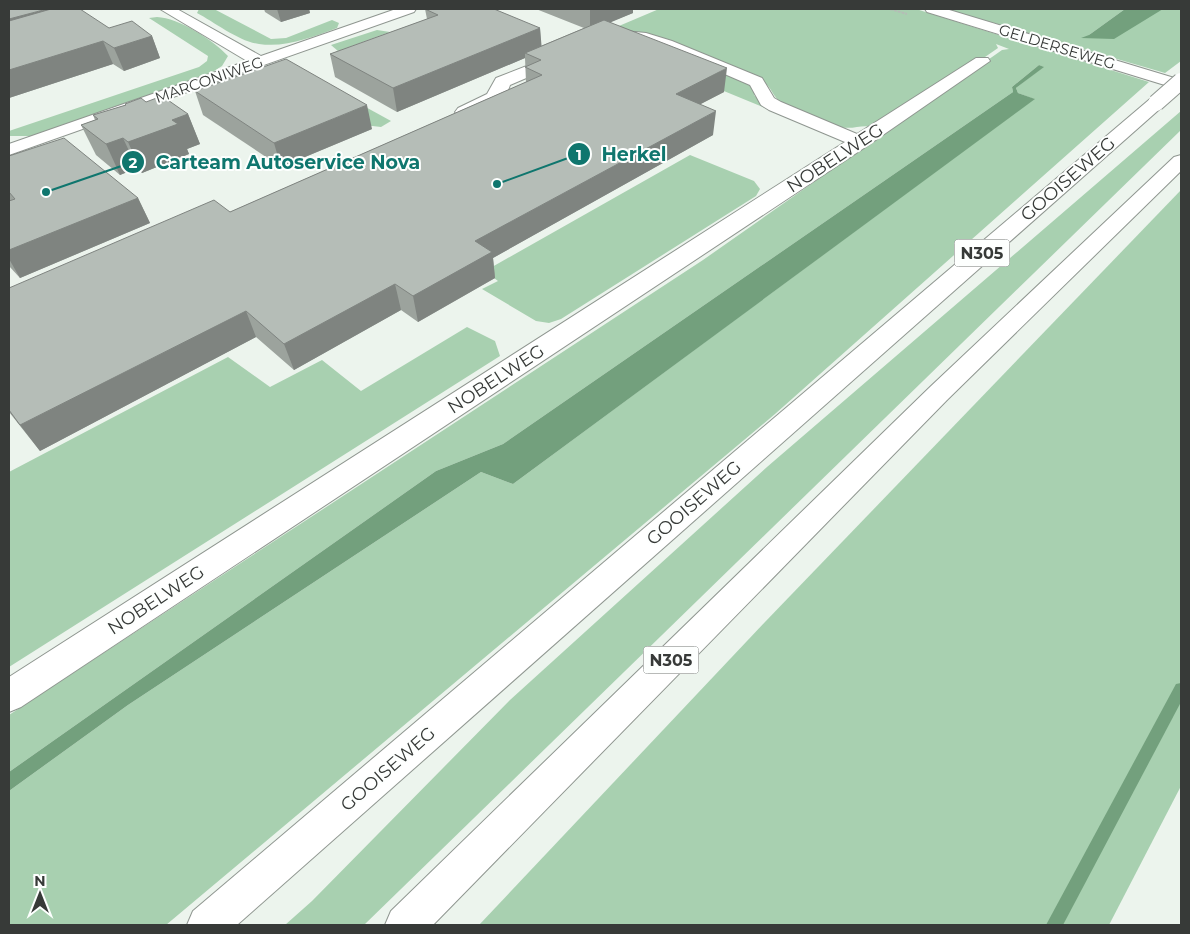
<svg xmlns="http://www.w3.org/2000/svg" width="1190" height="934" font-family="Montserrat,sans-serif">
	<rect width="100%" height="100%" fill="#ecf4ed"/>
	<g fill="#a8d0b0">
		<path d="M199,9H214L271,39L286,38L332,20L339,23L337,28C312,37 286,48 259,44C240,42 214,22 197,13Z"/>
		<path d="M659,9H916L1149,82L775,414L166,925H9V791L128,705L481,472L513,484L1034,99L1018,93L1016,88L1043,67L1039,65L1012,87L1013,92L503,444L436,471L9,772V715L703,260L1002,50L1009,49L996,44L998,48L985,57L978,58L872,127C862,124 852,130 841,127C822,122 802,111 783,104C769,94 774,85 754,76L600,34Z"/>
		<polygon points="946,9 1125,9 1089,35 1163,9 1181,9 1181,61 1165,73"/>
		<path d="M157,17C179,18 213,40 228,56L222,66L211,73L31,136H9V131L199,67L207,61L208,56L149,18Z"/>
		<polygon points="377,30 390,32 338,51 331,45"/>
		<polygon points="607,43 679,55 748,83 754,88 754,95 765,108"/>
		<polygon points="322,83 391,121 381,127 364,125"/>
		<polygon points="1181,111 1181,130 364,925 285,925 312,901 510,700 767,467"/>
		<polygon points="690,155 754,181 760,189 756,196 561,319 549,323 536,321 482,289 498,281 485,271"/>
		<polygon points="1181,190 1181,786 1109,925 479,925 765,622"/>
		<polygon points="467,327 495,341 500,356 9,667 9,472 228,357 270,387 322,360 361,391"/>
	</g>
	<g fill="#73a07d">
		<polygon points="1125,9 1163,9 1114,39 1081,38 1089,35"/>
		<polygon points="1039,65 1044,67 1016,88 1018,93 1035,99 513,484 481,472 128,705 9,791 9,772 436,471 503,444 1013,92 1012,87"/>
	</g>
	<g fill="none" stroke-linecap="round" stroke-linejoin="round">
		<polygon fill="#73a07d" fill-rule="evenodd" points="1181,683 1181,702 1063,925 1046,925 1176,684"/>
		<g stroke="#8f9690" stroke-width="2">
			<g id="minor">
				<polygon points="160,9 177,9 261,56 396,9 416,9 414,12 9,155 9,144 247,61"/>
				<polygon points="925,9 946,9 1181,80 1181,90 927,12"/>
				<polygon points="624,31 646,33 672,41 762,78 774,98 781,102 857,134 976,58 988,58 990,61 867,146 21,707 9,712 9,677 845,142 769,110 761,105 750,85 662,47 619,39 616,36 619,33"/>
				<path d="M560,53L568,58L566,61L510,85C505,103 476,120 458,116L455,112L458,108L487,94L496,78Z"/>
			</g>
		</g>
		<g stroke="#8f9690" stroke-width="2">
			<g id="highway">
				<polygon points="1156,98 1162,99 1165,103 1162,107 237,925 187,925 193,911 1150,99"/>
				<polygon points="1181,155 1181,171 947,400 433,925 385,925 391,911 929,388 1174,157"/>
			</g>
		</g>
		<polyline stroke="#b5bcb6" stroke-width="2" stroke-dasharray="3 1" stroke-linecap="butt" points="890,9 907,14"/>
		<use href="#minor" fill="#fff" fill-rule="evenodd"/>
		<use href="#highway" fill="#fff" fill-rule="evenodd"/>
		<g stroke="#8f9690" stroke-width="18" stroke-linecap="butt">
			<polyline id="highway-bridge" points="1156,103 1181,81"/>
		</g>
		<use href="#highway-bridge" stroke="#fff" stroke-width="16"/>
	</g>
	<g fill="#9ca39d">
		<polygon points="9,9 152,36 160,58 124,71 113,64 9,98"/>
		<polygon points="264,9 309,9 310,13 281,22 265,12"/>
		<polygon points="425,9 540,28 541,46 584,28 536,9 633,9 633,13 610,22 724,92 700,104 713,135 493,258 495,278 418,322 401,310 294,370 256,337 40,451 9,412 9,288 230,212 526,82 525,58 397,112 335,77 330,54 427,19"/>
		<polygon points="195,91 372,129 281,167 203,115"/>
		<polygon points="146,102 188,114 200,144 187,149 189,154 142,173 137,168 120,175 96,155 81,125 95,120 93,115 126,105 125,104"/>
		<polygon points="9,156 138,198 150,223 20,278 9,266"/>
	</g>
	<g fill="#7f8480">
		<polygon points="47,9 73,9 9,45 9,19"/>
		<polygon points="277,9 309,9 310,13 281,22"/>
		<polygon points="590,9 633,9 633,13 590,31"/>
		<polygon points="540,28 542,51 525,53 525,58 397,112 393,88"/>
		<polygon points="152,36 160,58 124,71 114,48"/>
		<polygon points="103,41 113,64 9,98 9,70"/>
		<polygon points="727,68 724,92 674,118 676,94"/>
		<polygon points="367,105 372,129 281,167 274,143"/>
		<polygon points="716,111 713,135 493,258 495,278 418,322 413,296 475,241"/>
		<polygon points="188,114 200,144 187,149 189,154 142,173 128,142 172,120"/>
		<polygon points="123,138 137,168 120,175 106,144"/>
		<polygon points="138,198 150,223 20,278 9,259 9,250"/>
		<polygon points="395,284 401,310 294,370 284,344"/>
		<polygon points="246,311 256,337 40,451 20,425"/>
	</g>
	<g fill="#b5bdb7" stroke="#7f8480">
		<polygon points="9,9 47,9 9,19"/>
		<polygon points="51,9 80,9 109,28 132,21 152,36 114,48 103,41 9,70 9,21"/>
		<polygon points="425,9 494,9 540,28 393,88 330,54 438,15"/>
		<polygon points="604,20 727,68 676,94 716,111 475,241 492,252 413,296 395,284 284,344 246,311 20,425 9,410 9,288 214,200 230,212 542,75 525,67 541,60 525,53"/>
		<polygon points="286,59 367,105 274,143 195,91"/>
		<polygon points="162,96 188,114 172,120 178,124 128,142 123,138 106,144 81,125 98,119 93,115 126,105 125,104 141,98 146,102"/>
		<polygon points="64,138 138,198 9,250 9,201 15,199 9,192 9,156"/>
	</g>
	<g text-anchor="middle" stroke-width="4" stroke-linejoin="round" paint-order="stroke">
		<g font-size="15" fill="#373a38" stroke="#fdfffe">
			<text transform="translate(1057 47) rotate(17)" y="5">GELDERSEWEG</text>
			<text transform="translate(209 80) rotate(-19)" y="5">MARCONIWEG</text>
		</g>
		<g fill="#fdfffe" stroke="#727573" stroke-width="1">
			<rect x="954.5" y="239.5" width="55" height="27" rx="4"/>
			<rect x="643.5" y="646.5" width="55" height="27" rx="4"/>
		</g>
		<g font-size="16" font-weight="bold" fill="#373a38">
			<text x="982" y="259">N305</text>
			<text x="671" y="666">N305</text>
		</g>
		<g font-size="18" fill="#373a38" stroke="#fdfffe">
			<text transform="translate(835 158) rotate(-33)" y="6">NOBELWEG</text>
			<text transform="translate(1068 179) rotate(-41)" y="6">GOOISEWEG</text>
			<text transform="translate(496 379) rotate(-33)" y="6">NOBELWEG</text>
			<text transform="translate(694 503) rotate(-41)" y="6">GOOISEWEG</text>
			<text transform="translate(156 600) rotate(-33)" y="6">NOBELWEG</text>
			<text transform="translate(388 769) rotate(-41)" y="6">GOOISEWEG</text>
		</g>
	</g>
	<path fill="none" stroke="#0f766e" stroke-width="2" d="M497 184L579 154M46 192L133 162"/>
	<g fill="#0f766e" stroke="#fdfffe" stroke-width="2">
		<circle cx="497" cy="184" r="5"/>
		<circle cx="46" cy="192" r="5"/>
		<circle cx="579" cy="154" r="12"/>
		<circle cx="133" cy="162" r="12"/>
	</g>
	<g font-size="15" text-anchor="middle" font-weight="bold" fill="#fff">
		<text x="579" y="160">1</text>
		<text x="133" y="168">2</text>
	</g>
	<g font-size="19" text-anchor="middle" font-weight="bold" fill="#0f766e" stroke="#fdfffe" stroke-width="4" stroke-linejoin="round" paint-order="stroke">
		<text x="634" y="161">Herkel</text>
		<text x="288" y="169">Carteam Autoservice Nova</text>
	</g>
	<rect width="1190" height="934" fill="none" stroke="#373a38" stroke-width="20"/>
	<g transform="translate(40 894)" stroke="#fdfffe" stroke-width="4" paint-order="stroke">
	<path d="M0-4L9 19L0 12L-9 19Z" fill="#373a38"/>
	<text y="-8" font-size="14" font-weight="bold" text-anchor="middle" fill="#373a38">N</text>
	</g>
</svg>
